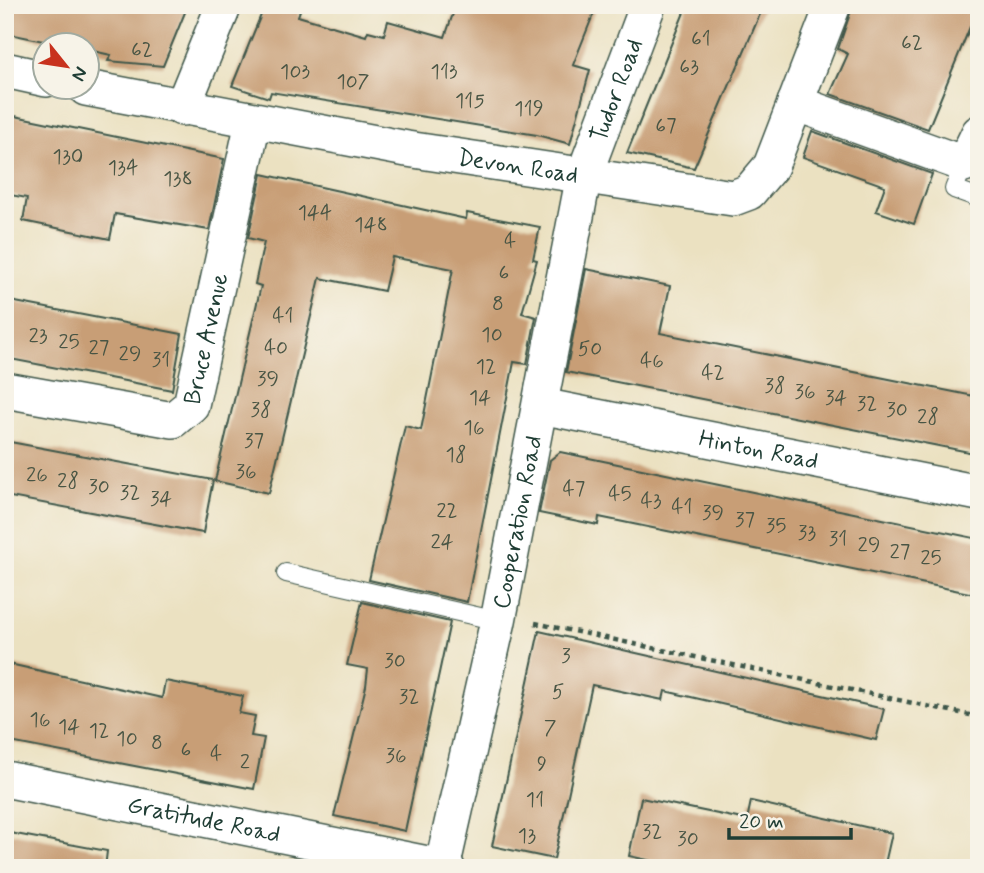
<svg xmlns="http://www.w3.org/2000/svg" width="984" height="873" font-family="Mynerve,sans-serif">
	<rect width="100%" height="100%" fill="#f7f3e8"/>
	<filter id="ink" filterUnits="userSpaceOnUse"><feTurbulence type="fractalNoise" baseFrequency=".0143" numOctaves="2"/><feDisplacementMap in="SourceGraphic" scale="14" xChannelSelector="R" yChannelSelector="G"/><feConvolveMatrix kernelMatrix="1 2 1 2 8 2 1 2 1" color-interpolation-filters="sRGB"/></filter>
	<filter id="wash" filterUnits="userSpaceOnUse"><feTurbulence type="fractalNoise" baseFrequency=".00686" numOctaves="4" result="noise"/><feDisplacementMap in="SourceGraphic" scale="28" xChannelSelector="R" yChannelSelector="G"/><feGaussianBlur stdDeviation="1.57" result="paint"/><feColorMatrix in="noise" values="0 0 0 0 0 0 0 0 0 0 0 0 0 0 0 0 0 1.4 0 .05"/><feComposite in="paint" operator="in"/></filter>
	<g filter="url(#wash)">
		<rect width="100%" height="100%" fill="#ebe1c1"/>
		<g id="blocks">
			<g fill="#c89e76">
				<polygon points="5,5 188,5 163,66 108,61 111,55 88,50 88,46 67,46 5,33"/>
				<polygon points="265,5 302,5 298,16 366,36 368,31 384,35 388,21 445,37 456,5 597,5 573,65 590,70 570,144 537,135 271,92 269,98 232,86"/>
				<polygon points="687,5 764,5 694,168 627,153"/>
				<polygon points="853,5 979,5 928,129 830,94 848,54 838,49"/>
				<polygon points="5,114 224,159 209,230 115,214 110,239 23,221 27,198 5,194"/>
				<polygon points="812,131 932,174 914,224 876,211 885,186 803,157"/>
				<polygon points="262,174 466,219 467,213 540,227 533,259 537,260 522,313 536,317 527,364 514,362 467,602 369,580 405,426 421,430 453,269 392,257 384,291 320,278 269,493 215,481 261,286 255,284 264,242 248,238"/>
				<polygon points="586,269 670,286 660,333 979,397 979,454 566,372"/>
				<polygon points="5,300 182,334 172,390 5,358"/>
				<polygon points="5,441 213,480 203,533 5,496"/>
				<polygon points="560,452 979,539 979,595 599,517 598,525 539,513 550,460"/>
				<polygon points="362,602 450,622 405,831 334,816 366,686 368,669 347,665"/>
				<polygon points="539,631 884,709 876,740 665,691 663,700 592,685 554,859 492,846"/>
				<polygon points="5,663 162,698 165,681 243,696 239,713 255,716 251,736 264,738 254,789 5,741"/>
				<polygon points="641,798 747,820 751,801 892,833 884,868 685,868 629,856"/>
				<polygon points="5,832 107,851 105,868 5,868"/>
			</g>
		</g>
	</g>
	<g filter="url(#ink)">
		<use href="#blocks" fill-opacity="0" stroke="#3e5649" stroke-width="2"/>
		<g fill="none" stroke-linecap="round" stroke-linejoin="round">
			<g stroke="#3e5649" stroke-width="20">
				<g id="lane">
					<polyline points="964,164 954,189 979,198"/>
					<polyline points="286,573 498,621"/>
				</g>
			</g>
			<g stroke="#3e5649" stroke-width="38">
				<g id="street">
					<polyline points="5,70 46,79"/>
					<path id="s1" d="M86,88L407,149L733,198L749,192L771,166L833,5"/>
					<polyline points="795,103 964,164 979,133"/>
					<polyline points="182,108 224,5"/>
					<path id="s2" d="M5,390L173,420L191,405L253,122"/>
					<path id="s3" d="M541,406L979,493"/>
					<path id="s4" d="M5,779L447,868"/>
					<path id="s5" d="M442,868L498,621L584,175L648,5"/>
				</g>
			</g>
			<polyline stroke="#3e5649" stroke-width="4.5" stroke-dasharray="5 5" stroke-linecap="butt" points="535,623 979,717"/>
			<use href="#lane" stroke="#fff" stroke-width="18"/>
			<use href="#street" stroke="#fff" stroke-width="35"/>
		</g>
	</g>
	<g text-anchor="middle" stroke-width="7" stroke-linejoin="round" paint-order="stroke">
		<g font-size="21" fill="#495544">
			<text x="701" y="45">61</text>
			<text x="912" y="49">62</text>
			<text x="142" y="56">62</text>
			<text x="689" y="73">63</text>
			<text x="295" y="78">103</text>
			<text x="444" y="78">113</text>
			<text x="353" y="88">107</text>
			<text x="470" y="107">115</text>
			<text x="529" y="115">119</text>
			<text x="666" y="132">67</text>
			<text x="68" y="163">130</text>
			<text x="123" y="174">134</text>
			<text x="178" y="185">138</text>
			<text x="315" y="219">144</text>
			<text x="371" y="231">148</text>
			<text x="510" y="247">4</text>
			<text x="504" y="279">6</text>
			<text x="498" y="310">8</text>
			<text x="283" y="322">41</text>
			<text x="492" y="341">10</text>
			<text x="38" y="342">23</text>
			<text x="69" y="348">25</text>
			<text x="99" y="354">27</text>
			<text x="276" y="354">40</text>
			<text x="590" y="355">50</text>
			<text x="130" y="360">29</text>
			<text x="161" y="366">31</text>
			<text x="652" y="367">46</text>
			<text x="486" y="373">12</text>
			<text x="713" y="379">42</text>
			<text x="268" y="385">39</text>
			<text x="775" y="392">38</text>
			<text x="805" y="398">36</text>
			<text x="480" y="404">14</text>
			<text x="836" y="404">34</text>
			<text x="867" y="410">32</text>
			<text x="261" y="416">38</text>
			<text x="897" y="416">30</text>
			<text x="928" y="423">28</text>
			<text x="474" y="434">16</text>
			<text x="254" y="447">37</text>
			<text x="456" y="461">18</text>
			<text x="246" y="478">36</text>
			<text x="37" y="481">26</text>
			<text x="68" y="487">28</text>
			<text x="99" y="493">30</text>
			<text x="574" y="495">47</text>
			<text x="130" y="499">32</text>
			<text x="620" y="500">45</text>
			<text x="161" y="505">34</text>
			<text x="651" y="507">43</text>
			<text x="682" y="513">41</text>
			<text x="447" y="517">22</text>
			<text x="713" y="519">39</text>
			<text x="745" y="526">37</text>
			<text x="776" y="532">35</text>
			<text x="807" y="539">33</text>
			<text x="838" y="545">31</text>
			<text x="442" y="548">24</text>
			<text x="869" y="551">29</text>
			<text x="900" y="558">27</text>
			<text x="931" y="564">25</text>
			<text x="566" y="662">3</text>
			<text x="395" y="667">30</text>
			<text x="558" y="698">5</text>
			<text x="409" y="703">32</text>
			<text x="40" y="726">16</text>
			<text x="69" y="733">14</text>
			<text x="550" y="734">7</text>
			<text x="99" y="737">12</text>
			<text x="127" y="745">10</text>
			<text x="157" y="749">8</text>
			<text x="186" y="756">6</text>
			<text x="216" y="760">4</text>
			<text x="396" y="762">36</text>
			<text x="245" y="768">2</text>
			<text x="542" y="770">9</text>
			<text x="535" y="806">11</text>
			<text x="652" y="838">32</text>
			<text x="527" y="842">13</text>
			<text x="688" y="845">30</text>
		</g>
		<g font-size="24" fill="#1f3d34" stroke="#f7f3e8">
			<text dy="8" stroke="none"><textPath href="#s5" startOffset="798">Tudor Road</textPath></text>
			<text dy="8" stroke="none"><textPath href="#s1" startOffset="439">Devon Road</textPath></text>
			<text dy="8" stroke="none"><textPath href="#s2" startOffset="262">Bruce Avenue</textPath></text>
			<text dy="8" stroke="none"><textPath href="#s3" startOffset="222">Hinton Road</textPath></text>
			<text dy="8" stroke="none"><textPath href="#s5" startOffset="354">Cooperation Road</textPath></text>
			<text dy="8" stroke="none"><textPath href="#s4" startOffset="203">Gratitude Road</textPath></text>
		</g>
	</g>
	<rect width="984" height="873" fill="none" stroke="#f7f3e8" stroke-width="28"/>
	<g transform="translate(66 66) rotate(120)"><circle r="33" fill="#f7f3e8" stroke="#a1aaa0" stroke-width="2"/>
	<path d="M0-5L12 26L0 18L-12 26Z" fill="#c8321e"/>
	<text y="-10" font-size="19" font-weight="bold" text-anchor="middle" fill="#1f3d34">N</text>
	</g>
	<path d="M729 828v10h122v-10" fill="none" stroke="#1f3d34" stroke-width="3.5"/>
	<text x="739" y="828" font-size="21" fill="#1f3d34" stroke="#f7f3e8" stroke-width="5" paint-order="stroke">20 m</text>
</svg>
